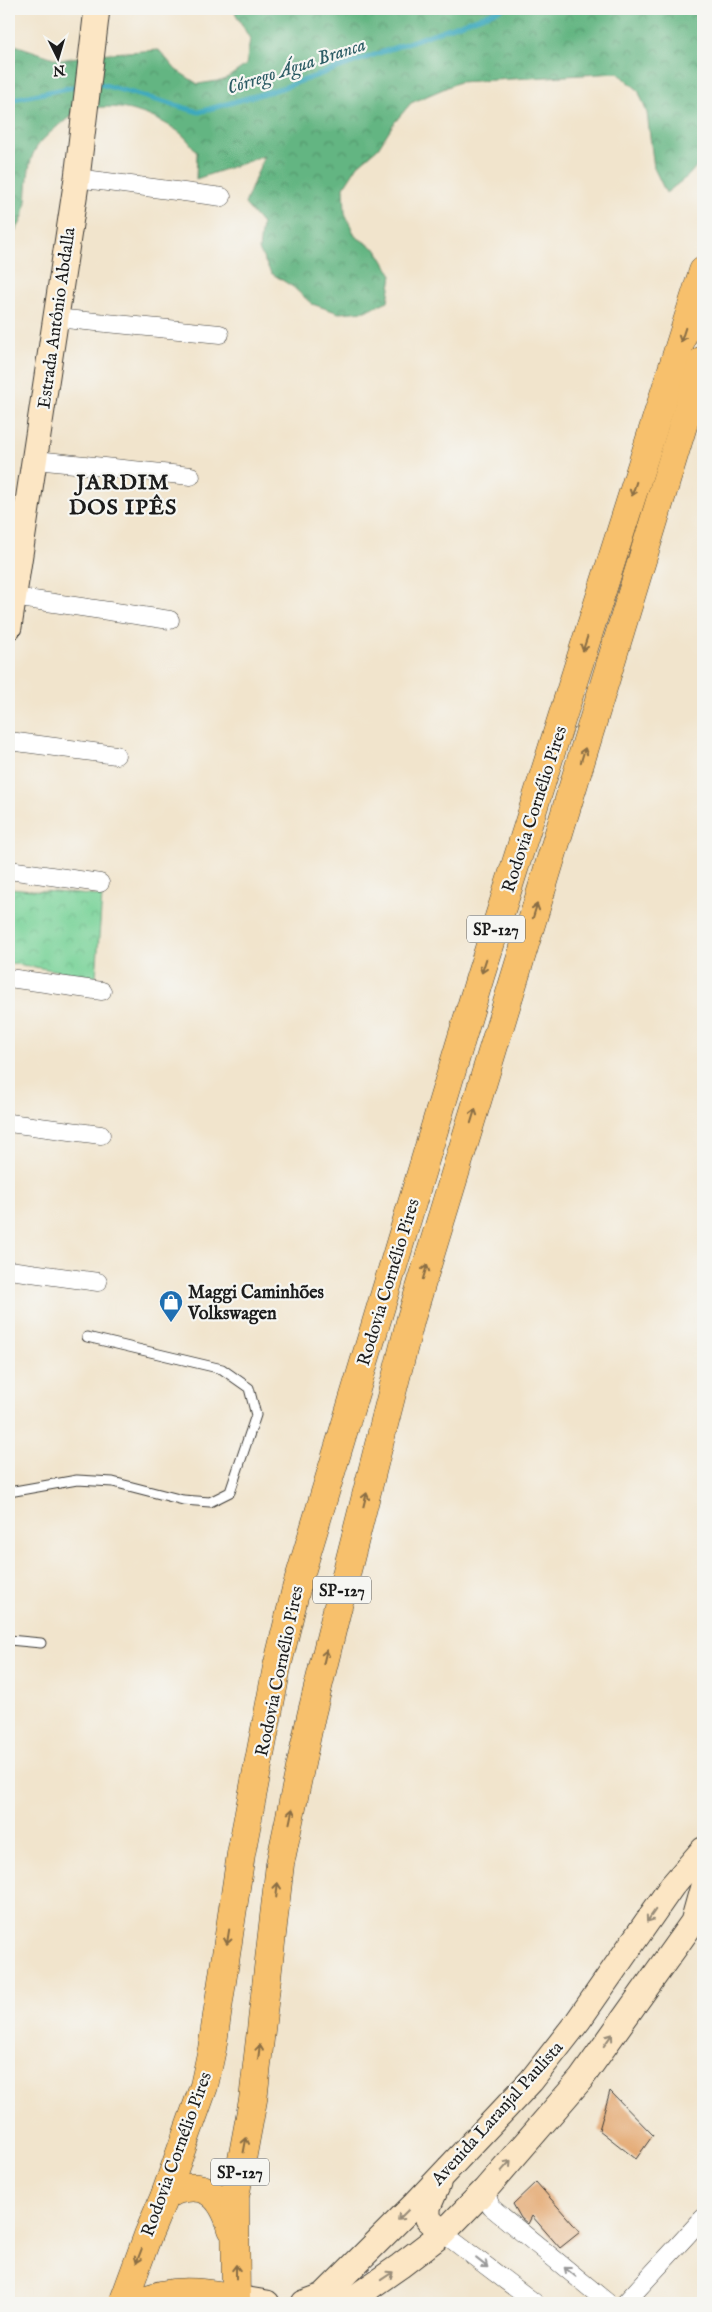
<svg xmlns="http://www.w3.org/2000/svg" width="712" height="2312" font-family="'IM FELL English',serif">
	<defs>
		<pattern id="forest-crowns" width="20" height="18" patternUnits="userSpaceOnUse" patternTransform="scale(1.25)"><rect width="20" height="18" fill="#63b582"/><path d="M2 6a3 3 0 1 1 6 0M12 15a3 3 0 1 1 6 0" fill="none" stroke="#51926a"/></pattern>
		<pattern id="park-crowns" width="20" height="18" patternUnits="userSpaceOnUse" patternTransform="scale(1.25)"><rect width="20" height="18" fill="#7ad39a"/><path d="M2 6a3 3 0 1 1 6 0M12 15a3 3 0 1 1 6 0" fill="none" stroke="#69b584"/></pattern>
	</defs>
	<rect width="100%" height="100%" fill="#f6f6f2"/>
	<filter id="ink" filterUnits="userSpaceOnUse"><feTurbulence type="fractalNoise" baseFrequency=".02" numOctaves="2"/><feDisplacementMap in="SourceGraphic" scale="10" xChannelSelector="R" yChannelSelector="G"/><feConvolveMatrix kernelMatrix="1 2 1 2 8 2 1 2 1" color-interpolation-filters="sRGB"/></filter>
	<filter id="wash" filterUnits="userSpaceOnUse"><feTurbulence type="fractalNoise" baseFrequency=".0096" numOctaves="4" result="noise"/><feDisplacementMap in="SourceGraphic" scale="20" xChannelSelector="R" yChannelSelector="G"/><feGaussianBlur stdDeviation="1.12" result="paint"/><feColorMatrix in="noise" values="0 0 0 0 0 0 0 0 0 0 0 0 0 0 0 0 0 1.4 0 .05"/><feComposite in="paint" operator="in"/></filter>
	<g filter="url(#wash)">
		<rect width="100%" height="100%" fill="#f1e4cc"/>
		<path fill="url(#forest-crowns)" stroke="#40684f" d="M233,9H703V159L688,176L666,193L654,168L647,113L638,90L618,73L459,82L411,103L394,123L378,148L358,165L344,187L345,213L355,236L377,250L392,275L388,301L365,311L339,313L312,304L293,287L271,273L259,250L262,224L245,204L264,156L196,179L197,152C192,146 186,137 179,132C151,112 107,98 74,114C69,117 64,122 59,125C51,132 40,141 35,150C21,175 35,219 9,236V43L60,60L95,54L159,50L176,70L198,84L224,80L246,65L250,39Z"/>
		<polygon fill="url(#park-crowns)" stroke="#4b785b" points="9,888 102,896 96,977 9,963"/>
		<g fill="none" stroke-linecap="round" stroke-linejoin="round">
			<g stroke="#3da9bd" stroke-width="5">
				<polyline points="97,83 199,112 282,88 502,9"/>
				<polyline points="9,100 73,87"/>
			</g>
		</g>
		<g id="blocks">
			<g fill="#e3a46b">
				<polygon points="610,2091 653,2135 636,2159 599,2130"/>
				<polygon points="536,2182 580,2232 560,2248 532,2216 528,2224 521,2218 513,2204"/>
			</g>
		</g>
	</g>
	<g filter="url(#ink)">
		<use href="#blocks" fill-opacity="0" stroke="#3c3a36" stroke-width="1"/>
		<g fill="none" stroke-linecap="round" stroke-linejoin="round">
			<g stroke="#3c3a36" stroke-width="11">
				<g id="lane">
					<polyline points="9,1492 77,1480 113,1482 183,1500 210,1502 230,1492 256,1415 249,1388 222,1369 87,1337"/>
					<polyline points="9,1640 41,1643"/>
				</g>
			</g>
			<g stroke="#3c3a36" stroke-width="19">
				<g id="street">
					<polyline points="77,178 222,197"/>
					<polyline points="55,318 220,334"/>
					<polyline points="36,460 191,476"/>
					<polyline points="13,597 170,620"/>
					<polyline points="9,741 116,755"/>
					<polyline points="9,870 100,883"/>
					<polyline points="9,978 102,991"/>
					<polyline points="9,1123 101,1135"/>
					<polyline points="9,1270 98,1282"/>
					<polyline points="485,2190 491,2207 608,2303"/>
					<polyline points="443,2233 535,2303"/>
					<polyline points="625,2303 703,2218"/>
				</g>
			</g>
			<g stroke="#3c3a36" stroke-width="27">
				<g id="secondary">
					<polyline points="9,627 77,178 97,9"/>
					<polyline points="438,2184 428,2207 428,2219 443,2233"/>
					<polyline points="236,2298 267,2303"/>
					<polyline points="304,2303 323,2296 415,2204 531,2081 578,2021 672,1886 703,1850"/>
					<polyline points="347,2303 400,2266 443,2233 485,2190 581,2079 693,1922 703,1886"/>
				</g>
			</g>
			<g stroke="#3c3a36" stroke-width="29">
				<g id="primary">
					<path d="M165,2195C202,2177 221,2192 232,2229"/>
					<polyline points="123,2303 148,2235 165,2195 204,2086 212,2049 241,1854 277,1667 296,1589 480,977 703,271"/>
					<path d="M138,2303C170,2287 203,2292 236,2298"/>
					<polyline points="236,2303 235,2197 253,2100 280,1864 311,1716 336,1614 411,1318 703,360"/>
				</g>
			</g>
			<use href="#lane" stroke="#fff" stroke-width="9"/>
			<use href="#street" stroke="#fff" stroke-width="18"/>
			<use href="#secondary" stroke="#fce6c4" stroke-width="25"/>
			<use href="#primary" stroke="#f7c06c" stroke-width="28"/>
		</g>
		<defs><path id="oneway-shaft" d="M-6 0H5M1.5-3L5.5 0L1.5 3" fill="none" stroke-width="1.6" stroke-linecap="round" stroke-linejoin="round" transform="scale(1.25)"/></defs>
		<g stroke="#8a6e44">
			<use href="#oneway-shaft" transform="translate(683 335) rotate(108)"/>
			<use href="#oneway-shaft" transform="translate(634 489) rotate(108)"/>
			<use href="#oneway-shaft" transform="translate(585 644) rotate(108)"/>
			<use href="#oneway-shaft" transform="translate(583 755) rotate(-73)"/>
			<use href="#oneway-shaft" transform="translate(535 911) rotate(-73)"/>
			<use href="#oneway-shaft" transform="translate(484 966) rotate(108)"/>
			<use href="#oneway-shaft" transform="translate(473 1116) rotate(-73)"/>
			<use href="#oneway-shaft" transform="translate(425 1272) rotate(-73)"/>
			<use href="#oneway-shaft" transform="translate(365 1500) rotate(-76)"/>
			<use href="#oneway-shaft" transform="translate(325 1657) rotate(-77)"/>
			<use href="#oneway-shaft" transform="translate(291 1816) rotate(-78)"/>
			<use href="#oneway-shaft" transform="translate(277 1890) rotate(-84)"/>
			<use href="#oneway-shaft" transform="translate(228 1937) rotate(99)"/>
			<use href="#oneway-shaft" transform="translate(259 2052) rotate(-83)"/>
			<use href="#oneway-shaft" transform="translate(245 2145) rotate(-79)"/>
			<use href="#oneway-shaft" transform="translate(139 2256) rotate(111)"/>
			<use href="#oneway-shaft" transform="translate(236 2272) rotate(-90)"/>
		</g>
		<g stroke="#978b78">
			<use href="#oneway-shaft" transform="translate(651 1916) rotate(125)"/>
			<use href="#oneway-shaft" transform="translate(608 2040) rotate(-55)"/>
			<use href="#oneway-shaft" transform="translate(506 2166) rotate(-49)"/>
			<use href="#oneway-shaft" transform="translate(403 2215) rotate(135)"/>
			<use href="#oneway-shaft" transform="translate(387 2276) rotate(-34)"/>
		</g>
		<g stroke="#999">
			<use href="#oneway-shaft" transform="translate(482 2263) rotate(38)"/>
			<use href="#oneway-shaft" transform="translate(570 2272) rotate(-141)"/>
		</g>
	</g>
	<defs>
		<g id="shop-pin" transform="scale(1.25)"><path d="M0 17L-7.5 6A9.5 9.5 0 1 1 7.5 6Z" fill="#1f6fb2" stroke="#f6f6f2"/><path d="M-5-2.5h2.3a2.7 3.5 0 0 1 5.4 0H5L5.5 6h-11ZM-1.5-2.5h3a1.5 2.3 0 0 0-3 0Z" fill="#fff"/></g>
	</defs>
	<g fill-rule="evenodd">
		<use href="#shop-pin" x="171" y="1302"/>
	</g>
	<g text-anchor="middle" stroke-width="4.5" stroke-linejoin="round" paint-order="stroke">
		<g fill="#f6f6f2" stroke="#5d5d5c" stroke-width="1">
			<rect x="467" y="915.5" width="58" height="27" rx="4"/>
			<rect x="313" y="1576.5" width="58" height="27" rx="4"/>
			<rect x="211" y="2158.5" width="58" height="27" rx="4"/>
		</g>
		<g font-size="16" font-weight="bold" fill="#1c1c1c">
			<text x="496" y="935">SP-127</text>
			<text x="342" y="1596">SP-127</text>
			<text x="240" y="2178">SP-127</text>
		</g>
		<g font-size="18" fill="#1c1c1c" stroke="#f6f6f2">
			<text transform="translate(56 318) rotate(-82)" y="6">Estrada Antônio Abdalla</text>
			<text transform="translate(534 809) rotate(-72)" y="6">Rodovia Cornélio Pires</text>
			<text transform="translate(388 1282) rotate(-73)" y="6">Rodovia Cornélio Pires</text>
			<text transform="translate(279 1671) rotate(-78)" y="6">Rodovia Cornélio Pires</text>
			<text transform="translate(497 2113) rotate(-48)" y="6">Avenida Laranjal Paulista</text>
			<text transform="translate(176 2154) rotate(-70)" y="6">Rodovia Cornélio Pires</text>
		</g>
		<g font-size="18" font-weight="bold" fill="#1c1c1c" stroke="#f6f6f2" text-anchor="start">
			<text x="188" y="1298">Maggi Caminhões<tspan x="188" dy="21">Volkswagen</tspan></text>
		</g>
		<g font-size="19" font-style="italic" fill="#2b5b64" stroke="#f6f6f2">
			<text transform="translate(296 65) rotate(-18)" y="7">Córrego Água Branca</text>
		</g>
		<g font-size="22" font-weight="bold" letter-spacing="1" fill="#1c1c1c" stroke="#f6f6f2">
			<text x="123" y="489">JARDIM<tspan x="123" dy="25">DOS IPÊS</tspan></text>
		</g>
	</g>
	<rect width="712" height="2312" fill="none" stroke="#f6f6f2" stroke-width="30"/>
	<g transform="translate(58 58) rotate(175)" stroke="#f6f6f2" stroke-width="4" paint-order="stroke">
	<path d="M0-4L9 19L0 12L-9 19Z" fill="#1c1c1c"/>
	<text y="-8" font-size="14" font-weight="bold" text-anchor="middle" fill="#1c1c1c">N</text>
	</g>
</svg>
